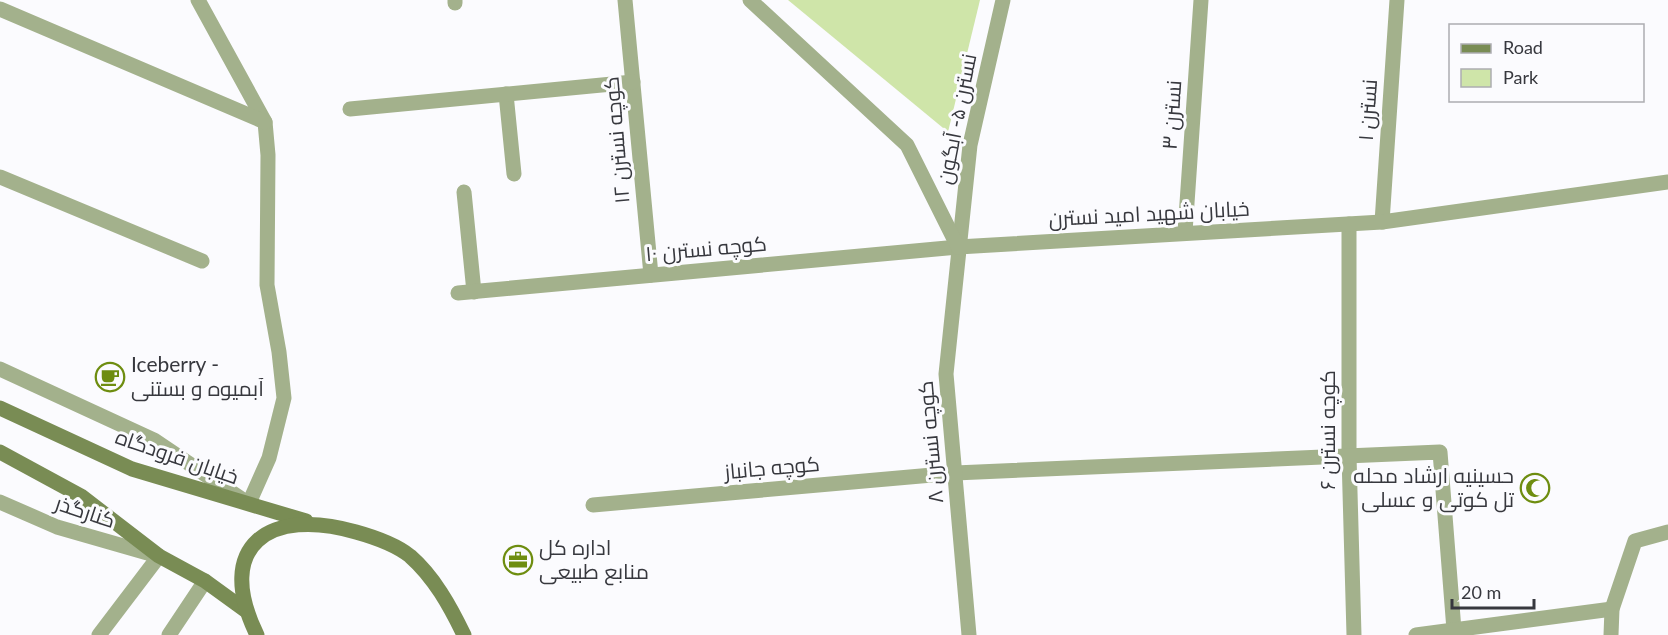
<svg xmlns="http://www.w3.org/2000/svg" width="1668" height="635" font-family="Lato,Cairo,sans-serif">
	<rect width="100%" height="100%" fill="#fbfbfe"/>
	<polygon fill="#cfe5a9" points="788,0 980,0 948,132"/>
	<g fill="none" stroke-linecap="round" stroke-linejoin="round">
		<g stroke="#a3b18c" stroke-width="15">
			<polyline points="99,635 159,556"/>
			<polyline points="169,635 205,581"/>
		</g>
		<g stroke="#a3b18c" stroke-width="15">
			<polyline points="198,0 265,122 268,155 267,285 279,352 284,398 269,458 249,503"/>
			<polyline points="455,0 455,3"/>
			<polyline points="625,0 651,275"/>
			<polyline points="0,9 265,122"/>
			<polyline points="506,94 514,174"/>
			<polyline points="350,109 633,82"/>
			<polyline points="0,177 202,261"/>
			<polyline points="464,192 474,292"/>
			<polyline points="1382,222 1397,0"/>
			<polyline points="1349,224 1349,456 1354,635"/>
			<polyline points="1185,232 1201,0"/>
			<polyline points="458,293 958,247"/>
			<polyline points="593,505 955,473 1440,452 1454,630"/>
			<polyline points="969,635 946,374 970,145 1003,0"/>
			<polyline points="1416,635 1612,609"/>
			<polyline points="1611,635 1612,609 1635,541 1668,532"/>
		</g>
		<g stroke="#a3b18c" stroke-width="15">
			<polyline points="750,0 907,145 958,247 1382,222 1668,182"/>
			<polyline points="0,369 154,440 246,502"/>
			<polyline points="0,502 57,527 158,556"/>
		</g>
		<g stroke="#798c54" stroke-width="15">
			<polyline points="0,408 132,469 306,521"/>
			<polyline points="0,452 81,496 159,556 205,581 245,610"/>
			<path d="M257,635C213,545 270,507 356,532C374,537 395,544 410,556C434,577 450,606 464,635"/>
		</g>
	</g>
	<defs>
		<g id="cafe-ring" transform="scale(1.5)"><circle r="9.5" fill="#fbfbfe" stroke="#6e8d10" stroke-width="1.5"/><path d="M-5.5-4.5H6V0H3Q3 3.5 0 3.5H-2.5Q-5.5 3.5-5.5 0ZM3-3.2v2h1.7v-2ZM-6 4.5H4V6H-6Z" fill="#6e8d10"/></g>
		<g id="mosque-ring" transform="scale(1.5)"><circle r="9.5" fill="#fbfbfe" stroke="#6e8d10" stroke-width="1.5"/><path d="M3.5-4.9A6 6 0 1 0 3.5 4.9A5 5 0 1 1 3.5-4.9Z" fill="#6e8d10"/></g>
		<g id="office-ring" transform="scale(1.5)"><circle r="9.5" fill="#fbfbfe" stroke="#6e8d10" stroke-width="1.5"/><path d="M-6-3h4V-5.5h4V-3h4V5H-6ZM-1-4.5V-3h2v-1.5ZM-6 0V1H6V0Z" fill="#6e8d10"/></g>
	</defs>
	<g fill-rule="evenodd">
		<use href="#cafe-ring" x="110" y="377"/>
		<use href="#mosque-ring" x="1535" y="488"/>
		<use href="#office-ring" x="518" y="560"/>
	</g>
	<g text-anchor="middle" stroke-width="6" stroke-linejoin="round" paint-order="stroke">
		<g font-size="21" fill="#37383e" stroke="#fbfbfe">
			<text transform="translate(1368 110) rotate(-86)" y="7">نسترن ۱</text>
			<text transform="translate(1172 115) rotate(-86)" y="7">نسترن ۳</text>
			<text transform="translate(957 119) rotate(-79)" y="7">نسترن ۵- آبگون</text>
			<text transform="translate(617 140) rotate(-95)" y="7">کوچه نسترن ۱۲</text>
			<text transform="translate(1149 214) rotate(-3)" y="7">خیابان شهید امید نسترن</text>
			<text transform="translate(706 249) rotate(-5)" y="7">کوچه نسترن ۱۰</text>
			<text transform="translate(1328 430) rotate(-90)" y="7">کوچه نسترن ۶</text>
			<text transform="translate(931 442) rotate(-95)" y="7">کوچه نسترن ۸</text>
			<text transform="translate(177 457) rotate(19)" y="7">خیابان فرودگاه</text>
			<text transform="translate(772 468) rotate(-5)" y="7">کوچه جانباز</text>
			<text transform="translate(85 512) rotate(18)" y="7">کنارگذر</text>
		</g>
		<g font-size="21" fill="#37383e" stroke="#fbfbfe" text-anchor="start">
			<text x="131" y="372">Iceberry -<tspan x="131" dy="24">آبمیوه و بستنی</tspan></text>
			<text x="1514" y="483" text-anchor="end">حسینیه ارشاد محله<tspan x="1514" dy="24">تل کوتی و عسلی</tspan></text>
			<text x="539" y="555">اداره کل<tspan x="539" dy="24">منابع طبیعی</tspan></text>
		</g>
	</g>
	<rect x="1449" y="24" width="195" height="78" fill="#fbfbfe" stroke="#adadb1" stroke-width="1.5"/>
	<rect x="1461" y="44" width="30" height="9" fill="#798c54" stroke="#adadb1" stroke-width="1.5"/>
	<text x="1503" y="54" font-size="18" fill="#37383e">Road</text>
	<rect x="1461" y="69" width="30" height="18" fill="#cfe5a9" stroke="#adadb1" stroke-width="1.5"/>
	<text x="1503" y="84" font-size="18" fill="#37383e">Park</text>
	<path d="M1452 599v9h82v-9" fill="none" stroke="#37383e" stroke-width="3"/>
	<text x="1461" y="599" font-size="18" fill="#37383e" stroke="#fbfbfe" stroke-width="4.5" paint-order="stroke">20 m</text>
</svg>
